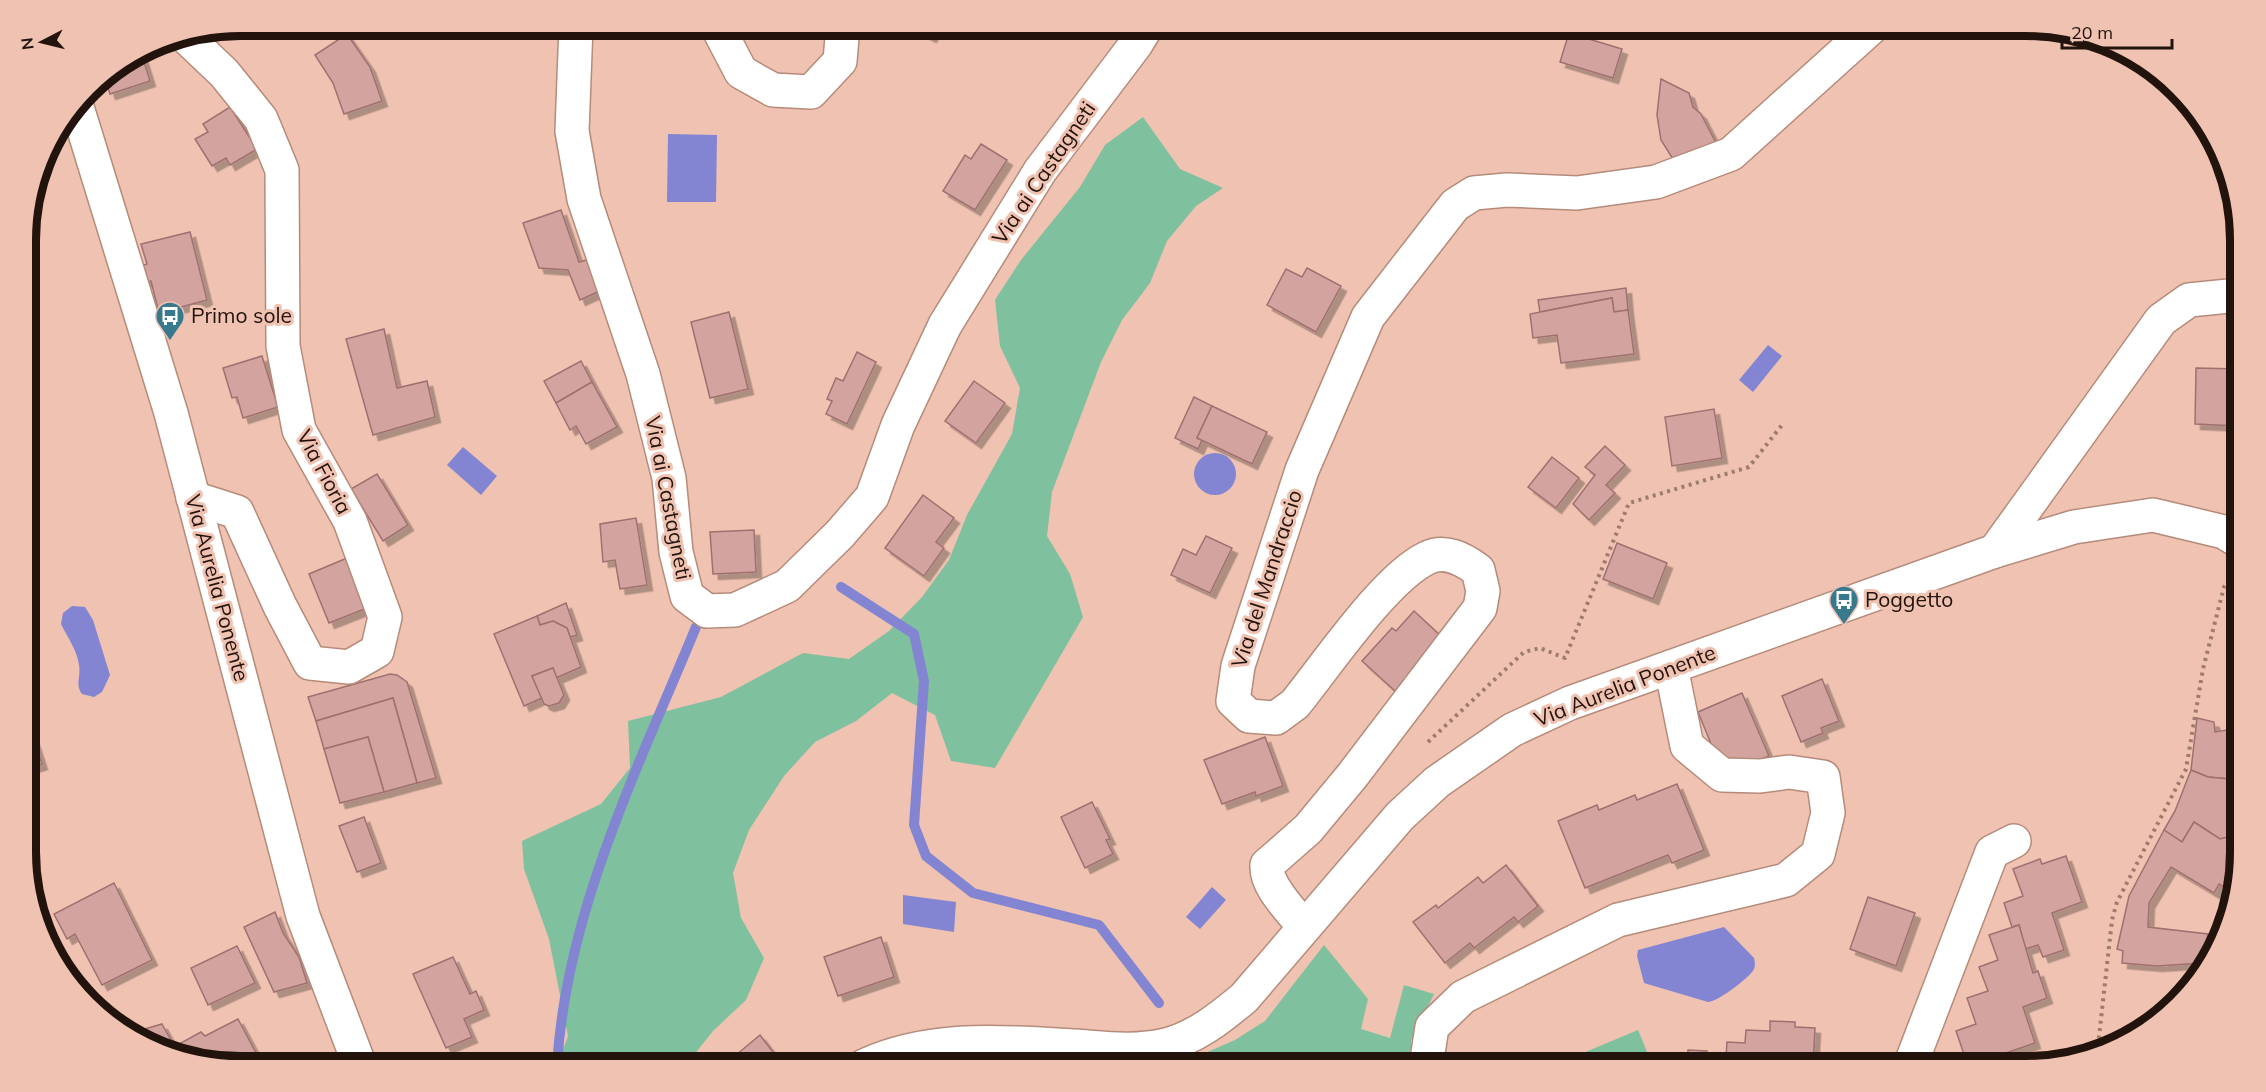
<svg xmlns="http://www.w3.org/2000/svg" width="2266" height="1092" font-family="Mulish,sans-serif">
	<defs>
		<filter id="shadow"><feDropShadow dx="5.5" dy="5.5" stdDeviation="0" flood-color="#0004"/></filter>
	</defs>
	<rect width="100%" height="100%" fill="#efc2b1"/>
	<g fill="#7fc09f">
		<polygon points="1143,117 1180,169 1223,188 1196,206 1167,241 1150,283 1122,320 1101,362 1052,492 1047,536 1070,574 1083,617 995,768 951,761 935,715 892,693 856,721 815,742 784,776 749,830 733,873 741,918 764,958 746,1000 713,1031 685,1066 557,1066 568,1036 549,939 524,869 522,841 601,804 630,768 628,721 721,697 803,653 849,659 889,631 922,597 949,560 967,515 1012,434 1020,388 1000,346 995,300 1021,260 1080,187 1105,145"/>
		<polygon points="1324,945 1368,999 1361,1029 1390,1038 1404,985 1434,994 1411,1041 1412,1066 1175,1066 1235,1040 1265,1021"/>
		<polygon points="1638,1030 1653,1066 1552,1066"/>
	</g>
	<g fill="#8385d3">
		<polygon points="668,134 717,135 716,202 667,202"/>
		<polygon points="1768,345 1782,356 1753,392 1739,380"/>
		<polygon points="463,447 497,476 481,495 447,465"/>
		<circle cx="1215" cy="474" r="21"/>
		<path d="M72,606L85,607L93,620L110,675L102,692L94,697L82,694C75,684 81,677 79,665C77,650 68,638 61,624L63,613Z"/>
		<polygon points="1212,887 1226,900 1200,929 1186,917"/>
		<polygon points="903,895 956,902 954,932 903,924"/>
		<path d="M1724,927L1754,958C1755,963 1756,968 1752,972C1746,980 1717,1002 1708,1002L1644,983L1637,956L1638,950Z"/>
	</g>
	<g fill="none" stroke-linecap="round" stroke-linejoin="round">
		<g stroke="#8385d3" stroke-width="10">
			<polyline points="841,587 914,634 924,681 914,825 926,856 973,893 1099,925 1159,1003"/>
			<path d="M557,1066C566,912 638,768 696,627"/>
		</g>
	</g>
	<g fill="#d3a3a0" stroke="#9e716f" stroke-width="1.5" filter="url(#shadow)">
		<polygon points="908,26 937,26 931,37"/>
		<polygon points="1569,33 1622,49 1613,78 1560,62"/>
		<polygon points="347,34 370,67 382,101 344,114 333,83 315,55"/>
		<polygon points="141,52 150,81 110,94 104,75"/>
		<polygon points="1661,79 1689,93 1693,107 1701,114 1716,143 1676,164 1661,140 1657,115"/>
		<polygon points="230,107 257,149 230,165 226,158 212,166 195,139 208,132 203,124"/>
		<polygon points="981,144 1007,160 975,210 943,191 965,155 971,159"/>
		<polygon points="561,210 579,262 594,258 604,289 580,300 568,270 539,268 523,223"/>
		<polygon points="190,232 207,300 159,313 151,281 145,282 141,266 147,264 141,244"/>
		<polygon points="1307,268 1341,286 1316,332 1267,305 1286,269 1302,277"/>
		<polygon points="1626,288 1628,310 1614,312 1612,298 1540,312 1538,300"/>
		<polygon points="1612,298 1614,312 1628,310 1634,354 1561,363 1557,335 1533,338 1530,314"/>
		<polygon points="729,312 748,389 710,398 691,322"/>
		<polygon points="384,329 397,388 427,381 435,417 373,435 346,339"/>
		<polygon points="857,352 876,362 847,424 826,414 832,401 827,399 836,378 843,381"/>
		<polygon points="262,356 278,407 243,418 237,397 232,398 223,368"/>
		<polygon points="581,361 592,382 556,403 544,381"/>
		<polygon points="2196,368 2239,369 2239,426 2195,424"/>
		<polygon points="974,381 1005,403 976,443 945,421"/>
		<polygon points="592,382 617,427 586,444 576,426 570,430 556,403"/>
		<polygon points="1194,397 1212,406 1197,438 1202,440 1198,449 1175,438"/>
		<polygon points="1212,406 1267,432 1252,464 1197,438"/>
		<polygon points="1714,409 1722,458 1672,466 1665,417"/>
		<polygon points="1605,446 1625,465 1606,485 1615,493 1589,520 1573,504 1595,475 1585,467"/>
		<polygon points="1552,457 1579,478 1556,508 1528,487"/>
		<polygon points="377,474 408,525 383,541 351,489"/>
		<polygon points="923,495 954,518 936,542 944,548 924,576 885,548"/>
		<polygon points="636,518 647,585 620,589 615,560 603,562 600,524"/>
		<polygon points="754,530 756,572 713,574 710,532"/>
		<polygon points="1206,536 1232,548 1210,593 1171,575 1183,549 1196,555"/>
		<polygon points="1617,543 1667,563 1653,599 1603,579"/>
		<polygon points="347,558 367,608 329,623 309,574"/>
		<polygon points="566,603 577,635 570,637 567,628 553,621 540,625 537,616"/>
		<polygon points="1414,611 1442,637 1395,691 1362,661 1392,628 1396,631"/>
		<polygon points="537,616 540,625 553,621 567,628 581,667 556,678 553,668 532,676 542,698 524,706 494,634"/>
		<polygon points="553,668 564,695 559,703 549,706 544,704 532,676"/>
		<polygon points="390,674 397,675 407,682 436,778 417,783 393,698 316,721 308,697"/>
		<polygon points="1822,679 1839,721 1821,728 1823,733 1801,742 1782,696"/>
		<polygon points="1742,693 1769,756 1737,769 1733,758 1715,766 1716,756 1698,712"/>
		<polygon points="393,698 417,783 384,792 368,737 324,749 316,721"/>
		<polygon points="2197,718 2214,722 2215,732 2240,728 2240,783 2240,780 2208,777 2191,770"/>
		<polygon points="27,719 42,764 27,769"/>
		<polygon points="368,737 384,792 340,803 324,749"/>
		<polygon points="1265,737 1283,786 1256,796 1255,792 1222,804 1204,760"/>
		<polygon points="2191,770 2208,777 2240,780 2240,834 2220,839 2194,822 2182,842 2164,830 2175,811"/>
		<polygon points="1677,784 1704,850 1672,863 1668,855 1585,888 1558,821 1597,805 1599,810 1635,795 1637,800"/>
		<polygon points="1092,802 1110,839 1106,840 1113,854 1085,868 1061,817"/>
		<polygon points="364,817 381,863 357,872 339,826"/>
		<polygon points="2194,822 2220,839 2240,834 2240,852 2231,891 2219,884 2214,893 2171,867 2149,903 2148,927 2208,934 2202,963 2157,966 2122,963 2123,951 2117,949 2129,896 2164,830 2182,842"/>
		<polygon points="2066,856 2082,902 2052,913 2064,950 2043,957 2038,945 2025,949 2019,925 2012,927 2004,903 2023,896 2013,869 2040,859 2042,864"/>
		<polygon points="1506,865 1538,906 1518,922 1514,917 1474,948 1470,943 1445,963 1413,922 1436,905 1438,908 1478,877 1483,883"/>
		<polygon points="114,883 152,960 102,985 75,934 67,939 54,914"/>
		<polygon points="1868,897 1915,913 1896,966 1850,949"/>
		<polygon points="275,912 283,933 299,957 307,983 274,992 244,927"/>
		<polygon points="2019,925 2033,973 2038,971 2047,998 2023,1007 2035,1043 2000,1055 2001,1060 1983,1066 1968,1066 1956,1031 1976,1024 1967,998 1988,991 1979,967 1998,960 1989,935"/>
		<polygon points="881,937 894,977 838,996 824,957"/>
		<polygon points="237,946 255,983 208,1005 191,968"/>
		<polygon points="453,957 470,994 476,991 484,1010 464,1019 472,1037 446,1048 413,974"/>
		<polygon points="238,1019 263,1066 240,1066 184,1053 179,1044 201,1032 205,1036"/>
		<polygon points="1770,1021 1795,1022 1795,1027 1815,1028 1813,1066 1687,1066 1688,1050 1707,1051 1707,1055 1726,1056 1727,1042 1745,1043 1746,1030 1770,1031"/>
		<polygon points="162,1024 172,1042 162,1048 145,1045 131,1033"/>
		<polygon points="760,1035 773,1052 757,1066 747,1066 736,1055"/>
	</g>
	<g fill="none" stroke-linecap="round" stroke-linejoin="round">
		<g stroke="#b58b7b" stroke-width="36">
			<g id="street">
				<polyline points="576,26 572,131 584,199 643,374 669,478 676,552 687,596 707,611 735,610 787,586 840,534 872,497 898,425 945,325 1040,171 1136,44 1147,26"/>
				<polyline points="717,26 741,72 773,90 811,92 840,61 843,26"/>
				<polyline points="185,36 224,73 261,119 282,170 283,346 299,430 350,521 385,617 377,651 349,667 310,663 280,606 237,512 193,498"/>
				<polyline points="1995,551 2161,320 2189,300 2239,295"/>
				<path d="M1304,927C1292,911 1265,886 1267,865L1308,829L1352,776L1480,608L1483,591L1478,570C1463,559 1445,549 1427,558C1385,578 1326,666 1295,704L1276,718L1249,716L1233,701L1238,666L1302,470L1368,317L1455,205L1474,193L1507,190L1577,193L1656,182L1731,154L1873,26"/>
				<polyline points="1426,1066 1432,1027 1463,997 1618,920 1786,880 1818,854 1828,813 1823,777 1789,772 1760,776 1722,775 1687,746 1671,667"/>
				<polyline points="1910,1066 1992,852 2014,841"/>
			</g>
		</g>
		<g stroke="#b58b7b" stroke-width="36">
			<g id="primary">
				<polyline points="77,107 171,413 303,916 360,1066"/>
				<path d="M864,1066C931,1035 1004,1042 1076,1046C1104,1048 1133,1052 1162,1046C1194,1039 1220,1018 1244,998L1400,816L1437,782L1512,730L1570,703L1995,551L2074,527L2153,515L2224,532L2240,542"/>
			</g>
		</g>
		<g stroke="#9d7c6f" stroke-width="4" stroke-dasharray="3 4.5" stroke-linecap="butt">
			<polyline points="1428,742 1524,652 1540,648 1565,658 1629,503 1749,467 1782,425"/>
			<polyline points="2098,1046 2112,920 2117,902 2186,769 2203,669 2224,587 2235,576"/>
		</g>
		<use href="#street" stroke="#fff" stroke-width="33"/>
		<use href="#primary" stroke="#fff" stroke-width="33"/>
	</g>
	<defs>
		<g id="bus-pin" transform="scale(1.5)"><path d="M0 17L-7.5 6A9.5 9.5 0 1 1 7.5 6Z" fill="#39798d" stroke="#efc2b1"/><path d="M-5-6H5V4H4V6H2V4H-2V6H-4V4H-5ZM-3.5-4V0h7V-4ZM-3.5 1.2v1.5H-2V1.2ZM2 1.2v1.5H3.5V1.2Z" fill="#fff"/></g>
	</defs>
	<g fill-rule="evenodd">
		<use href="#bus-pin" x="170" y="316"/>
		<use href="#bus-pin" x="1844" y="600"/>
	</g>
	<g text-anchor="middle" stroke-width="6" stroke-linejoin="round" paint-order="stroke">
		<g font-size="21" fill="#23130d" stroke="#efc2b1">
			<text transform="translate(1044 173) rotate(-56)" y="7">Via ai Castagneti</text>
			<text transform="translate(324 472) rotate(62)" y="7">Via Fioria</text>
			<text transform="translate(668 498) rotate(79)" y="7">Via ai Castagneti</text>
			<text transform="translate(1267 579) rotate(-72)" y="7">Via del Mandraccio</text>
			<text transform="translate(217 588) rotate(75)" y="7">Via Aurelia Ponente</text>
			<text transform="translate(1625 686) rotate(-21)" y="7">Via Aurelia Ponente</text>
		</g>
		<g font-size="21" fill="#23130d" stroke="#efc2b1" text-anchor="start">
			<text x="191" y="323">Primo sole</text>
			<text x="1865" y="607">Poggetto</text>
		</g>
	</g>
	<path d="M0 0H2266V1092H0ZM240 36H2026A204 204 0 0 1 2230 240V852A204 204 0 0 1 2026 1056H240A204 204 0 0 1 36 852V240A204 204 0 0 1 240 36Z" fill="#efc2b1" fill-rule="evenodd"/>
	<path fill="none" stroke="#23130d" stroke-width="8" d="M240 36H2026A204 204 0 0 1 2230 240V852A204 204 0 0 1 2026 1056H240A204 204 0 0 1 36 852V240A204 204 0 0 1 240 36Z"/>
	<g transform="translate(42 42) rotate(263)" stroke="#efc2b1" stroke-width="4.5" paint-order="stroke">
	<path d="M0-4.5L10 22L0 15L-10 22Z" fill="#23130d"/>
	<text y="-9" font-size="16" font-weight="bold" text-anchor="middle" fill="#23130d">N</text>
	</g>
	<path d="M2062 39v9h110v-9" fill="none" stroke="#23130d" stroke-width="3"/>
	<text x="2071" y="39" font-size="18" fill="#23130d" stroke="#efc2b1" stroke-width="4.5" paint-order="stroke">20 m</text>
</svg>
